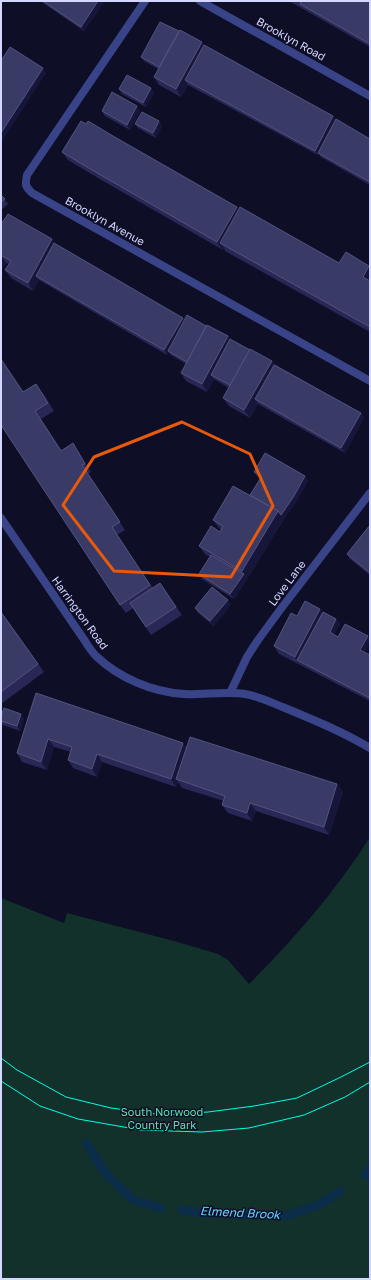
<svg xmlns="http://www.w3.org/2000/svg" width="371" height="1280" font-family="'Golos Text',sans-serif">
	<rect width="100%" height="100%" fill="#0e0f27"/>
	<path fill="#11312a" d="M370,837V1279H1V898L64,923L67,913L174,941L218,954L228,960L249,984C294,939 336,891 370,837Z"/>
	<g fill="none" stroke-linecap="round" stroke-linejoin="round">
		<g stroke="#0b2d4a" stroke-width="9">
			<polyline points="86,1143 107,1175 133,1200 161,1208"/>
			<polyline points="365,1175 370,1168"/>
			<polyline points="182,1210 202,1213 286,1216 321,1204 340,1191"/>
		</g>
		<g stroke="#384487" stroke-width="8">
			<path d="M145,1L27,175C25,185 25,186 32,193L370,381"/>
			<polyline points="200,1 370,96"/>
			<path d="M1,518L85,641C88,646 92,652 96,656C119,678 152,692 184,694C204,695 224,691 245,694C258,696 272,703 285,708C314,720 343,732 370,748"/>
			<polyline points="230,693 247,657 258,640 283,606 370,493"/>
		</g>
		<g stroke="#00ffe8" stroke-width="1">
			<polyline points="1,1058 17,1070 66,1097 111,1108 163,1115 208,1112 254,1106 297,1098 341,1077 370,1062"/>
			<polyline points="1,1081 40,1106 78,1119 141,1130 202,1132 249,1128 304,1115 345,1097 370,1082"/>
		</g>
	</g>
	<g fill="#282755">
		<polygon points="40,1 105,1 84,31"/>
		<polygon points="289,1 370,1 370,47"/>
		<polygon points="204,45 333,116 336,120 370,139 370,185 321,157 319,154 318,155 188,85 181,97 159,85 154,77 158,69 144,61 141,57"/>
		<polygon points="151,88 154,93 146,107 122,94 119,89"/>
		<polygon points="102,111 140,111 130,130 105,116"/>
		<polygon points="86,124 113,136 238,210 339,263 370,267 370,332 225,251 224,248 223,250 98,178 68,160 62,152"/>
		<polygon points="135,124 162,126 156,138 138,128"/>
		<polygon points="1,195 8,204 1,210"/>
		<polygon points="1,222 54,243 185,320 206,326 228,336 230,339 361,413 364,418 345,453 258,404 250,418 229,406 223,398 229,388 214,379 207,392 186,381 181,373 186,364 171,355 169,352 167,355 39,280 33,291 11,278 5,270 9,264 6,263 1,272"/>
		<polygon points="23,392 42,392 54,411 41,419 62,451 79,452 91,472 88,474 125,530 117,535 153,588 160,583 182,615 151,635 133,608 126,613 120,605"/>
		<polygon points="254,472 305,476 308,481 297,500 284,519 247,579 234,599 202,579 199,574 210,557 205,554 199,546 220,532 221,530 219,528 213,520 250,495 260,478 257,476"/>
		<polygon points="370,525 370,575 350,559 347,554"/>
		<polygon points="231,604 214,626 198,613 195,608"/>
		<polygon points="1,612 44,672 1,704"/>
		<polygon points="323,612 336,619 340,624 334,635 338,637 368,636 370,639 370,642 364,653 370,655 370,701 279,654 274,646 297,616"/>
		<polygon points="36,693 183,743 186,748 337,784 343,792 329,835 256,811 252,821 228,813 222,805 224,801 182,788 178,782 176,787 102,762 97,777 73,768 68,760 71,752 54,747 47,770 22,762 17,753"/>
		<polygon points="21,714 24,719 20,731 3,725 1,723 1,716"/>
	</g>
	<g fill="#16163b">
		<polygon points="98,1 105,1 84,31 81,27"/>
		<polygon points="202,42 207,50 185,80 188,85 181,97 176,89"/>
		<polygon points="43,68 46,73 1,143 1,133"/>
		<polygon points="151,88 154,93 146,107 143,103"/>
		<polygon points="137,106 140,111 130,130 127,125"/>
		<polygon points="333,116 337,120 318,153 319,154 318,155 315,151"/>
		<polygon points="159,121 162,126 156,138 153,133"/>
		<polygon points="237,207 242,215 220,243 224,248 223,250 217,242"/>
		<polygon points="52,239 58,247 36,276 39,280 33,291 28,283"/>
		<polygon points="1,255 6,263 1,272"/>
		<polygon points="369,266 370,267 370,283 363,277"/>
		<polygon points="183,318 186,322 168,351 169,352 167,355 164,350"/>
		<polygon points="228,336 233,344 211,375 214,379 207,392 202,384"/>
		<polygon points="272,361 278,369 255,399 258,404 250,418 244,410"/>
		<polygon points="361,413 364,418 345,453 341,448"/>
		<polygon points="73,443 79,452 91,472 85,464"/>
		<polygon points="305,476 308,481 297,500 284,519 247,579 234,599 230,594 244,574 242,571 278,511"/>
		<polygon points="228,600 231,604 214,626 210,621"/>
		<polygon points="320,609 326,617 297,660 300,665 295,657"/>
		<polygon points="336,619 340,624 333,637 330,632"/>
		<polygon points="368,636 370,639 370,642 363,655 360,650"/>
		<polygon points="21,714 24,719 20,731 17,726"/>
		<polygon points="48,739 54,747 47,770 41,762"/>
		<polygon points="183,743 188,751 176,779 178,782 176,787 171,779"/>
		<polygon points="97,754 102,762 97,777 92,769"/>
		<polygon points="337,784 343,792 329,835 324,827"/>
		<polygon points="250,803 256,811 252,821 247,813"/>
	</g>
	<g fill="#3a3a67" stroke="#52537f">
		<polygon points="43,1 98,1 81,27"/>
		<polygon points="301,1 370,1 370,44 300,4"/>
		<polygon points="160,22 179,31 159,67 141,57"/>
		<polygon points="180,30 202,42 176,89 154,77"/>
		<polygon points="204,45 333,116 315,151 185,80"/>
		<polygon points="10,47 43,68 1,133 1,61"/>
		<polygon points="127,75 151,88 143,103 119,89"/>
		<polygon points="112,92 137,106 127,125 102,111"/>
		<polygon points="142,112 159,121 153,133 135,124"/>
		<polygon points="336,119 370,139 370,182 318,153"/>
		<polygon points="81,121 86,124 88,121 113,136 237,207 217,242 92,170 62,152"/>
		<polygon points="1,195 5,199 1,202"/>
		<polygon points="240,207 339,263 346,252 369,266 363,277 370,281 370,327 220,243"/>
		<polygon points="8,214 52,239 28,283 5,270 11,261 1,255 1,222 2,223"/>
		<polygon points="54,243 183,318 164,350 36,276"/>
		<polygon points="187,315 206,326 187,362 168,351"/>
		<polygon points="207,325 228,336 202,384 181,373"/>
		<polygon points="230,339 250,350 230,385 211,375"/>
		<polygon points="250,349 272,361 244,410 223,398"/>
		<polygon points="1,359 23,392 36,384 48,403 35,411 61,451 73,443 85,464 82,465 120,522 112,527 150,585 120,605 1,425"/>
		<polygon points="274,365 361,413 341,448 255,399"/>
		<polygon points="265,453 305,476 294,496 281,515 278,511 250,495 262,476 254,472"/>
		<polygon points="233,486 278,511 242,571 199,546 211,526 220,532 223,526 213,520"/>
		<polygon points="370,525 370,573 347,554"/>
		<polygon points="211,555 244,574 230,594 199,574"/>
		<polygon points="160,583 176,607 146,627 130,603"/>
		<polygon points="212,587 228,600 210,621 195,608"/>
		<polygon points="305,601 320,609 295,657 274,646 291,613 297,616"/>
		<polygon points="1,612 38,664 1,692"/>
		<polygon points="323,612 336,619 330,632 338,637 345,624 368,636 360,650 370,655 370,698 297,660"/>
		<polygon points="36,693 183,743 171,779 97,754 92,769 68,760 72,747 48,739 41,762 17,753"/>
		<polygon points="4,708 21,714 17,726 1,721 1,716"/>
		<polygon points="190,737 337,784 324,827 250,803 247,813 222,805 225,796 176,779"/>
	</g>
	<path fill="none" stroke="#e8590c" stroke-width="3" stroke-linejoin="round" d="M182,422L250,454L273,506L231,577L114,571L63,505L94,457Z"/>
	<g text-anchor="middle" stroke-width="3" stroke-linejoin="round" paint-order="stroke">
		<g font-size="11" fill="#d4d7ff" stroke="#0e0f27">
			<text transform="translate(291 39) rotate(29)" y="4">Brooklyn Road</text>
			<text transform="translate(105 221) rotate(29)" y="4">Brooklyn Avenue</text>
			<text transform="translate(287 583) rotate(-53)" y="4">Love Lane</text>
			<text transform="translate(80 613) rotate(54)" y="4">Harrington Road</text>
		</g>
		<g font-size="11" fill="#5ce3a8" stroke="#0e0f27">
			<text x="162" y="1116">South Norwood<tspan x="162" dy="13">Country Park</tspan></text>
		</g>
		<g font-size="12" font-style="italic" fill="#62d4ff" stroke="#0e0f27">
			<text transform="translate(240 1213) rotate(3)" y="4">Elmend Brook</text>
		</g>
	</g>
	<rect width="371" height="1280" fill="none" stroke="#d4d7ff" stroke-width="4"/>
</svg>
